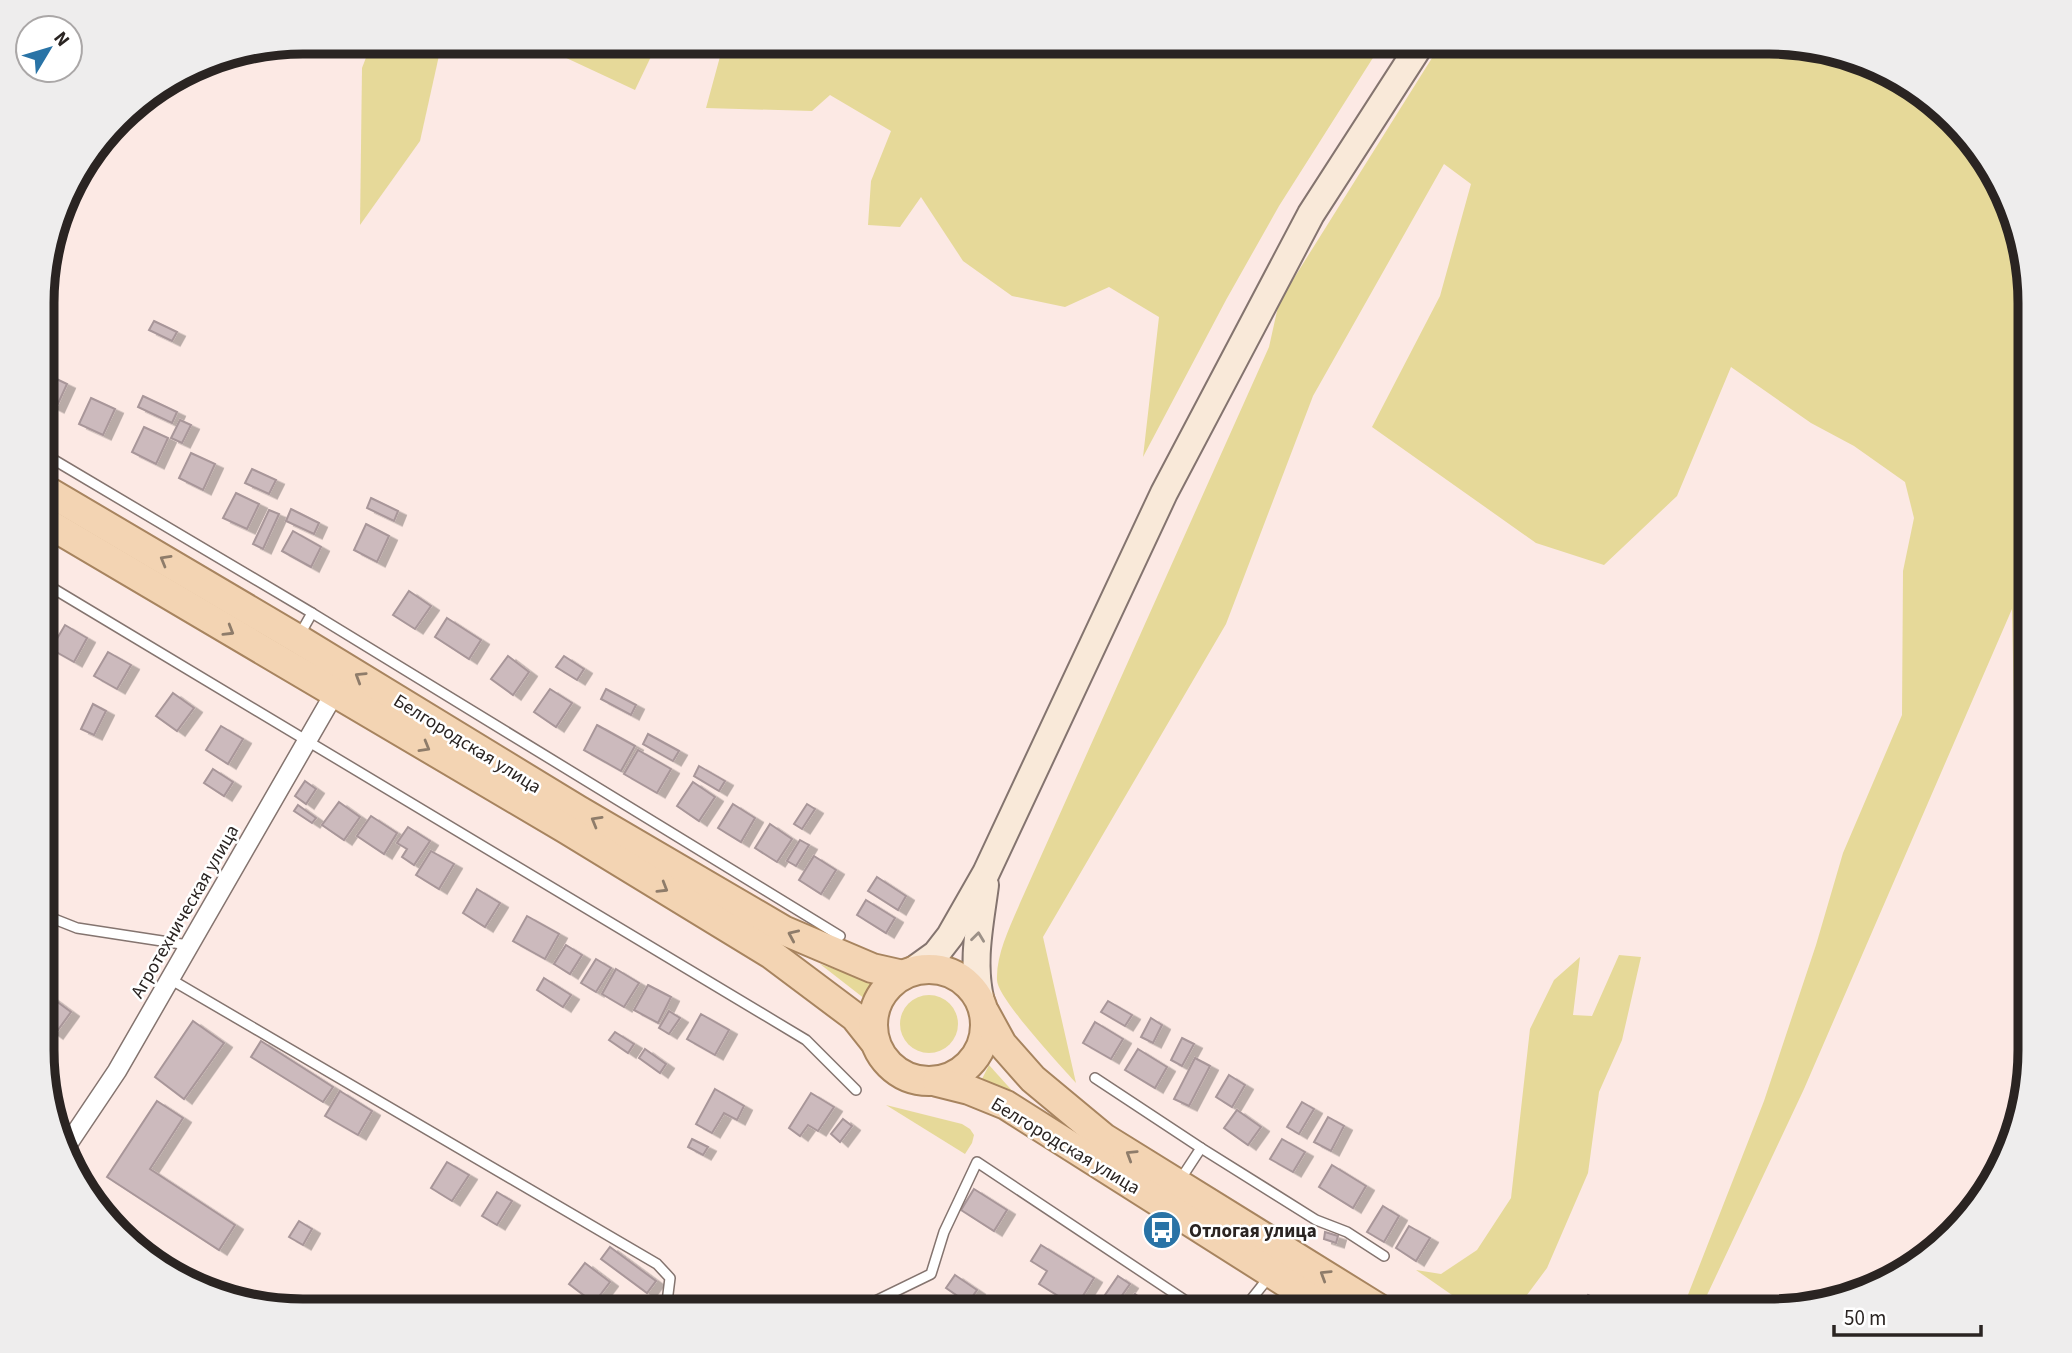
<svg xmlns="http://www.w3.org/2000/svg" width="2072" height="1353" font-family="'Source Sans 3',sans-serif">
	<defs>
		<filter id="shadow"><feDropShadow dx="8" dy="4.5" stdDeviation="0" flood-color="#0004"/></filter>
	</defs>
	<rect width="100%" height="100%" fill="#fce9e4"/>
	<g fill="#e6d999">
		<polygon points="372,42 442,42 420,141 360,225 362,68"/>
		<polygon points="532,42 658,42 635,90"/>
		<polygon points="724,42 1383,42 1279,206 1226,300 1143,457 1159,317 1109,287 1065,307 1012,296 963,261 921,197 900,227 868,225 871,181 891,131 830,95 812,111 706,108"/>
		<path d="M1442,42H1769L1852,56L1914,86L1995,173L2029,286V712L2014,709L2012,609L1804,1089L1700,1310H1682L1764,1101L1816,945L1843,853L1902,715L1903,571L1914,518L1905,482L1854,446L1811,423L1731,367L1677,496L1604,565L1536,543L1372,427L1440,296L1471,184L1444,164L1313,396L1226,624L1043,937L1076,1083C1061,1066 997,998 997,980C996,954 1010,927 1020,903L1269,347L1279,302Z"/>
		<polygon points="1619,955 1641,957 1622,1040 1599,1092 1588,1173 1547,1268 1515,1311 1475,1311 1416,1270 1441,1274 1477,1250 1511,1198 1530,1029 1554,980 1580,957 1573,1015 1592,1016"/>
		<polygon points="820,964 873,982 865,999"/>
		<circle cx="929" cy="1024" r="29"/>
		<polygon points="989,1065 1026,1106 980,1083"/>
		<polygon points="886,1105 962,1124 970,1129 974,1135 972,1143 965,1154"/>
		<polygon points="147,1255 243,1301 220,1297 158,1267"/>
		<polygon points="1270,1298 1290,1311 1255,1311 1255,1307"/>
	</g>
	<g fill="#ccbabd" stroke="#a89699" stroke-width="2" filter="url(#shadow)">
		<polygon points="154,321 177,332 172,341 149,330"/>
		<polygon points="44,373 67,384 56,408 44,402"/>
		<polygon points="143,396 177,412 172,423 138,407"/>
		<polygon points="91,398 115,409 103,435 79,424"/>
		<polygon points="180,420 191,425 182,443 171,438"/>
		<polygon points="144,427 168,438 156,464 132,452"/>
		<polygon points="191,453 215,464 203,490 179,478"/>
		<polygon points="252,469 276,480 269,494 245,483"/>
		<polygon points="236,493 259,504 247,529 223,518"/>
		<polygon points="371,498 398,511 394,521 367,508"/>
		<polygon points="291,509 319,523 314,534 286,521"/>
		<polygon points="269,510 279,514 263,549 253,544"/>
		<polygon points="366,524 389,536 377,562 354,550"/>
		<polygon points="293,531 321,547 311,567 282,551"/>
		<polygon points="409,591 431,606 415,629 393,615"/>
		<polygon points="447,618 481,640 469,659 435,637"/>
		<polygon points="65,625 87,638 74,662 51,649"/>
		<polygon points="108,652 131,665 117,689 94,676"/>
		<polygon points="508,656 529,672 513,695 491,679"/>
		<polygon points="564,656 584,669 577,680 556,667"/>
		<polygon points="550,689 572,703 556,727 534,712"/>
		<polygon points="606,689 636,705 631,715 601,699"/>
		<polygon points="173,693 194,708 177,731 156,716"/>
		<polygon points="93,704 106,711 94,735 81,729"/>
		<polygon points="597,725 635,746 621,771 584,750"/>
		<polygon points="221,726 243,739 228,764 206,750"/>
		<polygon points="648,734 679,751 673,761 643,744"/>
		<polygon points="638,750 671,769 657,793 624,774"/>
		<polygon points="699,766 725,781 719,791 694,776"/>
		<polygon points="213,769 233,782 224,796 204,783"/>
		<polygon points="305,781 316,789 306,804 295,796"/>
		<polygon points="693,782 715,797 699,821 677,806"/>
		<polygon points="339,802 360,817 344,840 322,825"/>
		<polygon points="733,804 755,818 741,842 718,828"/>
		<polygon points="807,804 815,809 802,829 794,824"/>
		<polygon points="298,805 316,818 312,823 294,811"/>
		<polygon points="371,816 397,833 384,854 357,836"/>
		<polygon points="770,824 792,839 777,862 755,848"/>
		<polygon points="408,827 430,841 414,865 402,857 407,849 397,843"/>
		<polygon points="800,840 809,845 796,866 787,861"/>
		<polygon points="431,851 454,864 439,889 416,875"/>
		<polygon points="814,856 836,870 821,894 799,880"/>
		<polygon points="877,877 906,896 898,910 868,891"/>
		<polygon points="477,889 500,903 485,927 463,913"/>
		<polygon points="866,900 895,918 886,933 857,915"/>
		<polygon points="527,916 559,934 545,959 513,941"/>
		<polygon points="566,945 582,955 570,974 554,964"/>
		<polygon points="596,959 611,968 596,992 581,983"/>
		<polygon points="616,969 639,983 624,1007 602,994"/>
		<polygon points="544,978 571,995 563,1007 537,990"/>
		<polygon points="648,985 671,997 658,1023 634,1010"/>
		<polygon points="44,992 71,1012 55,1034 44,1026"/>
		<polygon points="1108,1001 1132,1015 1125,1026 1101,1012"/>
		<polygon points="669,1011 680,1018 669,1034 659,1028"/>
		<polygon points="701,1014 729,1030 715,1055 687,1039"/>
		<polygon points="1151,1018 1162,1025 1153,1043 1141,1037"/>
		<polygon points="193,1021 224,1043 184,1099 155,1077"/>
		<polygon points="1095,1022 1123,1039 1111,1059 1083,1043"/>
		<polygon points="615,1032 634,1044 628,1053 609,1040"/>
		<polygon points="1182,1038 1194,1044 1182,1066 1171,1060"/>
		<polygon points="261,1041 333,1087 323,1102 251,1057"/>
		<polygon points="645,1049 666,1064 660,1073 639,1058"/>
		<polygon points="1138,1049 1167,1067 1155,1088 1125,1070"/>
		<polygon points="1195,1058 1210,1066 1189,1106 1174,1099"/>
		<polygon points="1229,1075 1245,1085 1232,1107 1216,1097"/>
		<polygon points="715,1089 744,1106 737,1120 724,1113 712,1133 696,1124"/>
		<polygon points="340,1091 372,1111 358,1135 325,1116"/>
		<polygon points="811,1093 834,1107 818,1131 808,1125 800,1136 789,1128"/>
		<polygon points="157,1101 183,1118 150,1169 235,1225 219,1250 107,1177"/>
		<polygon points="1302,1102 1314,1109 1299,1134 1287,1127"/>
		<polygon points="1237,1110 1261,1127 1248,1145 1224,1128"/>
		<polygon points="1328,1117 1344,1126 1331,1151 1314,1142"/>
		<polygon points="843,1119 852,1126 840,1142 831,1134"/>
		<polygon points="692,1139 708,1147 703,1155 688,1147"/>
		<polygon points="1282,1139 1305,1152 1293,1172 1270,1159"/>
		<polygon points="447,1162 469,1175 452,1201 431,1188"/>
		<polygon points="1332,1165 1366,1186 1353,1208 1319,1187"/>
		<polygon points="974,1189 1007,1210 994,1231 961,1210"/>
		<polygon points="497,1192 512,1201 497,1225 482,1216"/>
		<polygon points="1383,1206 1399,1216 1384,1242 1367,1232"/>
		<polygon points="299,1221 312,1229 303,1245 289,1237"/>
		<polygon points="1409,1226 1430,1238 1416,1261 1396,1248"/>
		<polygon points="1325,1232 1338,1236 1336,1243 1324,1239"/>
		<polygon points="1041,1245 1094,1278 1076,1307 1039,1284 1047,1271 1031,1261"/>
		<polygon points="610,1247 656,1281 647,1293 601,1259"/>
		<polygon points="585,1263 610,1282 594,1303 569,1284"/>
		<polygon points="955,1275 977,1290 968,1303 946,1288"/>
		<polygon points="1118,1276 1130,1284 1111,1311 1094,1311"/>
		<polygon points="1135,1294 1156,1309 1155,1311 1122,1311"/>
		<polygon points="1588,1295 1611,1307 1609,1311 1580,1311"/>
	</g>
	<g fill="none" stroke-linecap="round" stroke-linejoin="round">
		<g stroke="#84746f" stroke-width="12">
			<g id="lane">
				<polyline points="44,454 312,613 299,636"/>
				<polyline points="44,583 806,1040 856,1090"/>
				<polyline points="312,613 840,936"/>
				<polyline points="44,915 77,928 188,945"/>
				<polyline points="170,979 657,1264 670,1278 667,1302 659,1311"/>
				<polyline points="1095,1078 1201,1148 1180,1180"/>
				<polyline points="1201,1148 1316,1220 1347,1232 1384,1256"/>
				<polyline points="855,1311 931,1274 944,1232 977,1162 1201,1311"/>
				<polyline points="1242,1311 1269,1277"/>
			</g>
		</g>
		<g stroke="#84746f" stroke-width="21">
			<polyline id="street" points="66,1147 117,1071 334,694"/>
		</g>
		<g stroke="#84746f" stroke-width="30">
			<g id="secondary">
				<polyline points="911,972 936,954 950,936 986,873 1164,493 1311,214 1422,42"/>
				<path d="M981,1002C971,963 980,924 985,885"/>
			</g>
		</g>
		<g stroke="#a7845f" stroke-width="32">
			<g id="primary">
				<polyline points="44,489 298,639 578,810 785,931 872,968 903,975"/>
				<polyline points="44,521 566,829 771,954 855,1017 874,1041"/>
				<circle cx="929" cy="1025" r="56"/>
				<polyline points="985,1013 1002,1044 1033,1079 1104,1138 1383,1311"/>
				<polyline points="937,1082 969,1090 1006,1105 1331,1311"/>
			</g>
		</g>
		<use href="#lane" stroke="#fff" stroke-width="9"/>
		<use href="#street" stroke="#fff" stroke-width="18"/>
		<use href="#secondary" stroke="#f9e9d9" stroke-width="26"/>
		<use href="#primary" stroke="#f3d4b3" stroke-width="28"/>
	</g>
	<defs><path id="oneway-chevron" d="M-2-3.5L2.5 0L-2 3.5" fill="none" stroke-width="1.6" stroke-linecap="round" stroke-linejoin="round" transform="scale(1.75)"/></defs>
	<g stroke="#8e7c6a">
		<use href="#oneway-chevron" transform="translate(165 560) rotate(-150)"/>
		<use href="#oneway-chevron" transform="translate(229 631) rotate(31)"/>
		<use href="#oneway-chevron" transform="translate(360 677) rotate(-148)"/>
		<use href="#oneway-chevron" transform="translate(425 747) rotate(30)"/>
		<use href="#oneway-chevron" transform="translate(596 821) rotate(-150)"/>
		<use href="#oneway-chevron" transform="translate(663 888) rotate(31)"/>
		<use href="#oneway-chevron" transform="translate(793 935) rotate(-156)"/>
		<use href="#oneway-chevron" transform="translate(1131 1155) rotate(-148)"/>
		<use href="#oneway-chevron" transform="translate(1325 1275) rotate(-148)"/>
	</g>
	<use stroke="#9c9087" href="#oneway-chevron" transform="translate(978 937) rotate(-83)"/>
	<defs>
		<g id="bus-disc" transform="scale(2.0125)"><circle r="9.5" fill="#2973a6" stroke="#fff"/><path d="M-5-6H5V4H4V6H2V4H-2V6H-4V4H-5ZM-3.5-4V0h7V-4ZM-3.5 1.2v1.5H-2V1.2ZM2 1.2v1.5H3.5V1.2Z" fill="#fff"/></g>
	</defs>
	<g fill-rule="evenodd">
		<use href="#bus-disc" x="1162" y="1230"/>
	</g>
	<g text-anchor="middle" stroke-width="5" stroke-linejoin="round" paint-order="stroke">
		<g font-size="19" fill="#2a2422" stroke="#fff">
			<text transform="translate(468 743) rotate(32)" y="7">Белгородская улица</text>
			<text transform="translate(184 911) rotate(-60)" y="7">Агротехническая улица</text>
			<text transform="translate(1066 1145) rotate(31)" y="7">Белгородская улица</text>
		</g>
		<g font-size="19" font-weight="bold" fill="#2a2422" stroke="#fff" text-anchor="start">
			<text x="1189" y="1237">Отлогая улица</text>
		</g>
	</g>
	<path d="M0 0H2072V1353H0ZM303 54H1769A249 249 0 0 1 2018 303V1050A249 249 0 0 1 1769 1299H303A249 249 0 0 1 54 1050V303A249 249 0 0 1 303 54Z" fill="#eeeded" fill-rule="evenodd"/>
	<path fill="none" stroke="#2a2422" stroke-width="9" d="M303 54H1769A249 249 0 0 1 2018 303V1050A249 249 0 0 1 1769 1299H303A249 249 0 0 1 54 1050V303A249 249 0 0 1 303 54Z"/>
	<g transform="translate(49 49) rotate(52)"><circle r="33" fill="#ffffff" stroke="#aaa7a7" stroke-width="2"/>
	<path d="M0-5L12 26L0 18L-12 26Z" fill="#2973a6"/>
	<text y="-10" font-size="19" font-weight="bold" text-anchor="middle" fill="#2a2422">N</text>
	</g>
	<path d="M1834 1325v10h147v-10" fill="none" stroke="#2a2422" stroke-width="3.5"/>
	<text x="1844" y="1325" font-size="21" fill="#2a2422" stroke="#ffffff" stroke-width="5" paint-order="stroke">50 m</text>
</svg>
